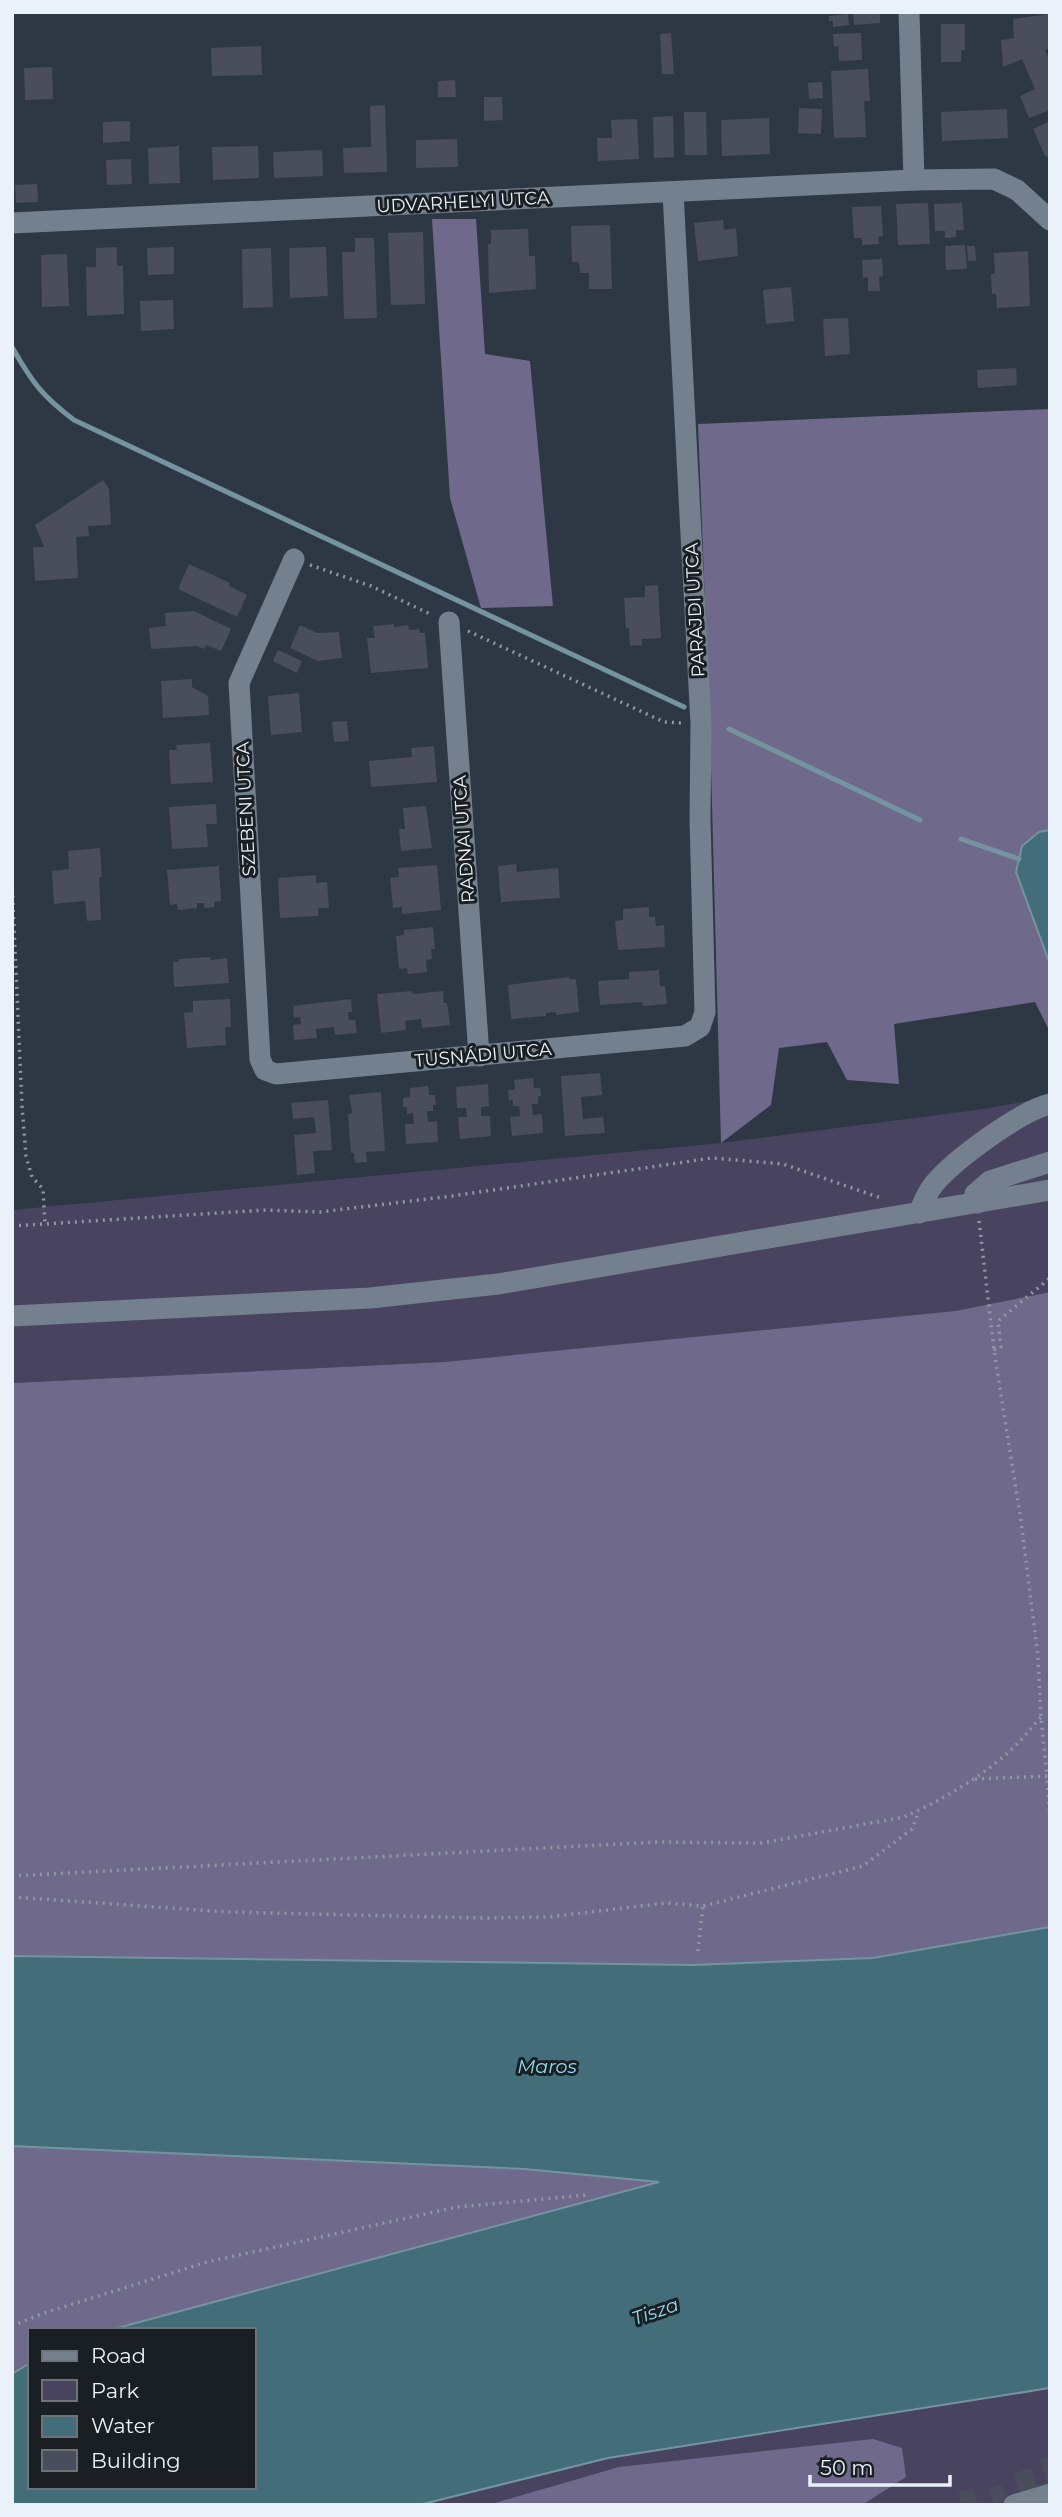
<svg xmlns="http://www.w3.org/2000/svg" width="1062" height="2517" font-family="Montserrat,sans-serif">
	<rect width="100%" height="100%" fill="#2e3844"/>
	<g fill="#484460">
		<polygon points="1050,1097 1050,1292 956,1311 444,1362 12,1383 12,1210 721,1143 984,1109"/>
		<polygon points="1050,2388 1050,2505 419,2505 608,2458"/>
	</g>
	<g fill="#6f6a8c">
		<polygon points="432,219 476,219 485,354 530,361 553,606 481,608 450,498"/>
		<polygon points="1050,409 1050,830 1039,832 1016,872 1050,964 1050,1032 1035,1002 894,1024 899,1084 847,1080 827,1042 779,1048 771,1105 721,1143 710,729 698,424"/>
		<polygon points="1050,1292 1050,1927 873,1958 693,1965 12,1956 12,1383 444,1362 955,1311"/>
		<polygon points="12,2146 525,2169 662,2182 110,2330 30,2330 30,2363 12,2374"/>
		<polygon points="873,2439 902,2448 906,2477 862,2505 488,2505 619,2467"/>
	</g>
	<g fill="#426d79" stroke="#74959f" stroke-width="2">
		<polygon points="1050,830 1050,964 1016,872 1022,846 1039,832"/>
		<polygon points="1050,1927 1050,2388 608,2458 419,2505 12,2505 12,2374 30,2363 30,2487 254,2487 254,2330 110,2330 659,2182 525,2169 12,2146 12,1956 693,1965 873,1958"/>
	</g>
	<g fill="none" stroke-linecap="round" stroke-linejoin="round">
		<g stroke="#74959f" stroke-width="5">
			<path d="M12,347C32,382 42,396 74,420L684,707"/>
			<polyline points="729,729 920,820"/>
			<polyline points="961,839 1019,859"/>
		</g>
	</g>
	<g fill="#494d5c">
		<polygon points="853,12 880,12 880,23 854,25"/>
		<polygon points="848,14 849,25 833,27 833,21 829,21 829,16"/>
		<polygon points="1050,14 1050,48 1045,50 1050,61 1050,110 1029,118 1020,96 1035,89 1022,59 1003,67 1001,40 1014,38 1013,19"/>
		<polygon points="941,24 965,24 965,50 961,50 961,62 941,62"/>
		<polygon points="671,33 674,74 662,74 660,34"/>
		<polygon points="861,33 862,60 839,61 838,46 834,47 833,34"/>
		<polygon points="261,46 262,75 212,76 211,48"/>
		<polygon points="52,67 53,99 25,100 24,68"/>
		<polygon points="868,69 870,101 864,101 866,137 834,138 831,71"/>
		<polygon points="455,80 456,97 438,97 438,81"/>
		<polygon points="822,82 823,98 809,99 808,83"/>
		<polygon points="484,97 502,97 503,120 484,121"/>
		<polygon points="385,105 387,172 344,173 343,148 371,147 370,106"/>
		<polygon points="799,108 822,109 821,134 798,133"/>
		<polygon points="1007,109 1008,138 942,141 941,112"/>
		<polygon points="684,112 706,112 707,155 685,155"/>
		<polygon points="673,116 674,157 654,158 653,117"/>
		<polygon points="769,118 770,154 722,156 721,120"/>
		<polygon points="637,119 639,159 598,161 597,138 612,138 611,120"/>
		<polygon points="130,121 130,141 103,143 103,122"/>
		<polygon points="1050,121 1050,162 1047,156 1045,156 1033,129"/>
		<polygon points="457,139 458,167 416,168 416,140"/>
		<polygon points="179,146 180,183 149,184 148,148"/>
		<polygon points="258,146 259,178 213,180 212,147"/>
		<polygon points="322,150 323,176 274,178 273,152"/>
		<polygon points="131,159 132,184 107,185 106,160"/>
		<polygon points="37,184 38,202 16,203 15,185"/>
		<polygon points="928,203 930,244 898,245 896,204"/>
		<polygon points="962,203 964,230 956,230 956,237 945,238 945,231 935,231 934,204"/>
		<polygon points="881,206 883,236 878,237 879,244 862,245 862,238 854,238 852,207"/>
		<polygon points="723,220 724,230 736,228 738,256 698,261 694,223"/>
		<polygon points="610,225 612,289 589,289 589,273 580,273 579,262 572,262 571,226"/>
		<polygon points="528,229 529,256 535,256 536,289 489,293 488,244 491,244 491,230"/>
		<polygon points="423,232 425,304 391,305 388,233"/>
		<polygon points="355,238 374,238 377,318 344,319 342,252 355,252"/>
		<polygon points="965,245 967,269 946,270 945,246"/>
		<polygon points="967,246 975,246 976,261 968,261"/>
		<polygon points="117,247 117,266 123,266 124,314 87,316 86,267 96,267 96,248"/>
		<polygon points="174,247 174,274 148,275 147,248"/>
		<polygon points="326,247 328,296 290,298 289,248"/>
		<polygon points="271,248 273,307 243,308 242,249"/>
		<polygon points="1028,251 1030,306 997,308 996,294 992,294 991,274 995,274 994,253"/>
		<polygon points="67,254 69,306 42,307 41,255"/>
		<polygon points="882,259 883,276 879,277 880,291 868,291 868,277 863,278 862,260"/>
		<polygon points="791,287 794,321 766,324 763,290"/>
		<polygon points="173,300 174,329 141,331 140,301"/>
		<polygon points="848,318 850,354 825,356 823,319"/>
		<polygon points="1016,368 1017,385 978,388 977,370"/>
		<polygon points="103,480 109,489 111,525 88,526 89,536 76,537 78,578 35,581 33,547 44,547 35,525"/>
		<polygon points="189,564 230,583 229,586 247,595 237,617 178,589"/>
		<polygon points="658,585 661,638 642,639 642,645 630,646 629,628 626,628 624,598 645,597 645,586"/>
		<polygon points="194,611 231,629 221,651 206,645 204,649 197,646 151,649 149,628 166,626 165,613"/>
		<polygon points="394,624 394,627 408,625 409,630 419,629 420,633 425,633 428,668 371,673 367,638 375,638 373,626"/>
		<polygon points="300,625 317,633 339,632 342,658 318,661 290,648"/>
		<polygon points="278,650 302,661 297,673 273,661"/>
		<polygon points="192,679 192,687 208,696 209,715 163,718 161,681"/>
		<polygon points="299,693 302,732 271,735 268,696"/>
		<polygon points="347,721 349,741 334,742 332,722"/>
		<polygon points="210,743 213,782 171,784 169,750 177,750 176,745"/>
		<polygon points="434,746 437,782 371,787 369,761 412,757 411,748"/>
		<polygon points="216,804 217,824 206,824 208,847 172,849 169,807"/>
		<polygon points="426,806 432,848 401,851 399,829 405,829 403,808"/>
		<polygon points="100,848 102,877 99,877 101,920 87,921 85,901 54,904 52,871 69,869 68,851"/>
		<polygon points="516,864 517,872 558,868 560,898 501,902 498,866"/>
		<polygon points="437,865 441,910 402,914 402,907 393,908 390,878 399,877 398,868"/>
		<polygon points="219,866 221,901 214,902 214,907 204,908 204,903 197,903 197,908 178,910 177,904 170,905 167,870"/>
		<polygon points="316,875 316,883 327,882 329,908 318,908 318,916 280,918 278,878"/>
		<polygon points="649,907 649,917 655,917 656,926 664,925 665,947 618,950 615,921 623,920 623,909"/>
		<polygon points="433,927 435,949 431,949 432,959 426,960 427,972 408,974 407,968 399,969 396,936 404,935 404,930"/>
		<polygon points="210,957 211,960 227,958 229,983 174,987 173,962 179,962 179,959"/>
		<polygon points="659,970 660,986 665,986 667,1004 643,1006 642,1002 600,1005 598,981 629,979 629,972"/>
		<polygon points="569,977 569,979 576,979 579,1012 556,1015 556,1012 546,1013 546,1016 511,1019 508,985"/>
		<polygon points="412,991 413,994 443,991 444,1003 447,1003 450,1025 422,1028 421,1019 405,1021 406,1030 381,1033 377,994"/>
		<polygon points="230,999 231,1027 225,1027 226,1045 187,1048 184,1013 193,1012 193,1001"/>
		<polygon points="351,999 352,1012 348,1012 349,1020 355,1020 357,1033 335,1035 334,1027 316,1029 317,1038 294,1040 293,1025 301,1024 300,1017 294,1018 293,1006"/>
		<polygon points="600,1073 602,1095 581,1097 583,1119 603,1117 605,1133 565,1136 561,1076"/>
		<polygon points="533,1078 534,1088 540,1088 541,1096 538,1097 538,1104 532,1104 533,1115 542,1114 543,1133 512,1136 510,1117 520,1116 519,1106 513,1106 513,1100 509,1101 508,1090 515,1090 514,1080"/>
		<polygon points="488,1084 489,1106 481,1107 481,1116 490,1116 491,1136 460,1139 458,1117 467,1117 466,1108 457,1108 456,1087"/>
		<polygon points="428,1086 429,1095 435,1095 436,1105 433,1105 433,1111 427,1111 428,1122 437,1121 438,1142 406,1144 405,1124 414,1124 413,1113 407,1114 407,1107 403,1107 403,1098 410,1097 410,1088"/>
		<polygon points="381,1092 385,1151 366,1152 367,1162 355,1163 354,1153 351,1153 348,1114 352,1113 352,1111 349,1095"/>
		<polygon points="328,1100 332,1150 313,1151 315,1173 297,1175 294,1135 316,1133 314,1117 293,1119 291,1103"/>
		<polygon points="1050,2456 1050,2489 1049,2489 1040,2459"/>
		<polygon points="1031,2468 1038,2491 1021,2497 1014,2473"/>
		<polygon points="1002,2485 1007,2500 994,2504 989,2489"/>
		<polygon points="973,2488 978,2505 962,2505 958,2492"/>
	</g>
	<g fill="none" stroke-linecap="round" stroke-linejoin="round">
		<g stroke="#9098a2" stroke-width="3.5" stroke-dasharray="2 5" stroke-linecap="butt">
			<polyline points="310,565 371,586 432,615"/>
			<polyline points="468,631 664,722 682,723"/>
			<polyline points="12,882 22,1106 26,1156 32,1177 43,1189 45,1224"/>
			<polyline points="979,1221 994,1350 1021,1521 1038,1657 1041,1717 1047,1776 1050,1776"/>
			<polyline points="12,1226 266,1210 320,1212 452,1196 712,1158 783,1164 881,1198"/>
			<polyline points="994,1350 1001,1347 998,1321 1050,1278"/>
			<polyline points="975,1779 1047,1776 1050,1820"/>
			<path d="M12,1876L657,1842L762,1843L904,1817C942,1800 980,1778 1011,1750C1022,1740 1031,1728 1041,1717"/>
			<polyline points="12,1897 227,1912 482,1918 549,1917 666,1903 703,1906 863,1866 912,1829 919,1811"/>
			<polyline points="698,1951 703,1906"/>
			<polyline points="12,2326 44,2313 207,2262 457,2207 586,2195"/>
		</g>
		<g stroke="#74808e" stroke-width="21">
			<polyline points="909,12 914,180"/>
			<polyline points="12,223 914,180 994,179 1017,190 1050,220"/>
			<polyline points="294,559 239,683 260,1059 265,1070 276,1074 685,1036 700,1027 705,1012 700,819 701,724 673,192"/>
			<polyline points="449,622 479,1056"/>
			<polyline points="977,1203 975,1194 990,1181 1050,1162"/>
			<path d="M919,1213C923,1202 927,1193 934,1184C954,1160 1020,1111 1050,1104"/>
			<polyline points="12,1316 370,1298 498,1284 1050,1190"/>
			<polyline points="1014,2505 1050,2494"/>
		</g>
	</g>
	<g text-anchor="middle" stroke-width="6" stroke-linejoin="round" paint-order="stroke">
		<g font-size="18" fill="#eaf1f9" stroke="#1a1f24">
			<text transform="translate(463 202) rotate(-3)" y="6">UDVARHELYI UTCA</text>
			<text transform="translate(695 610) rotate(-93)" y="6">PARAJDI UTCA</text>
			<text transform="translate(246 809) rotate(-93)" y="6">SZEBENI UTCA</text>
			<text transform="translate(464 839) rotate(-94)" y="6">RADNAI UTCA</text>
			<text transform="translate(483 1055) rotate(-5)" y="6">TUSNÁDI UTCA</text>
		</g>
		<g font-size="19" font-style="italic" fill="#8edbf0" stroke="#1a1f24">
			<text x="547" y="2073">Maros</text>
			<text transform="translate(655 2311) rotate(-19)" y="7">Tisza</text>
		</g>
	</g>
	<rect width="1062" height="2517" fill="none" stroke="#eaf1f9" stroke-width="28"/>
	<rect x="28" y="2328" width="228" height="161" fill="#1a1f24" stroke="#6d7379" stroke-width="2"/>
	<rect x="42" y="2351" width="35" height="10" fill="#74808e" stroke="#6d7379" stroke-width="2"/>
	<text x="91" y="2363" font-size="21" fill="#eaf1f9">Road</text>
	<rect x="42" y="2380" width="35" height="21" fill="#484460" stroke="#6d7379" stroke-width="2"/>
	<text x="91" y="2398" font-size="21" fill="#eaf1f9">Park</text>
	<rect x="42" y="2416" width="35" height="21" fill="#426d79" stroke="#6d7379" stroke-width="2"/>
	<text x="91" y="2433" font-size="21" fill="#eaf1f9">Water</text>
	<rect x="42" y="2450" width="35" height="21" fill="#494d5c" stroke="#6d7379" stroke-width="2"/>
	<text x="91" y="2468" font-size="21" fill="#eaf1f9">Building</text>
	<path d="M810 2475v10h140v-10" fill="none" stroke="#eaf1f9" stroke-width="3.5"/>
	<text x="820" y="2475" font-size="21" fill="#eaf1f9" stroke="#1a1f24" stroke-width="5" paint-order="stroke">50 m</text>
</svg>
